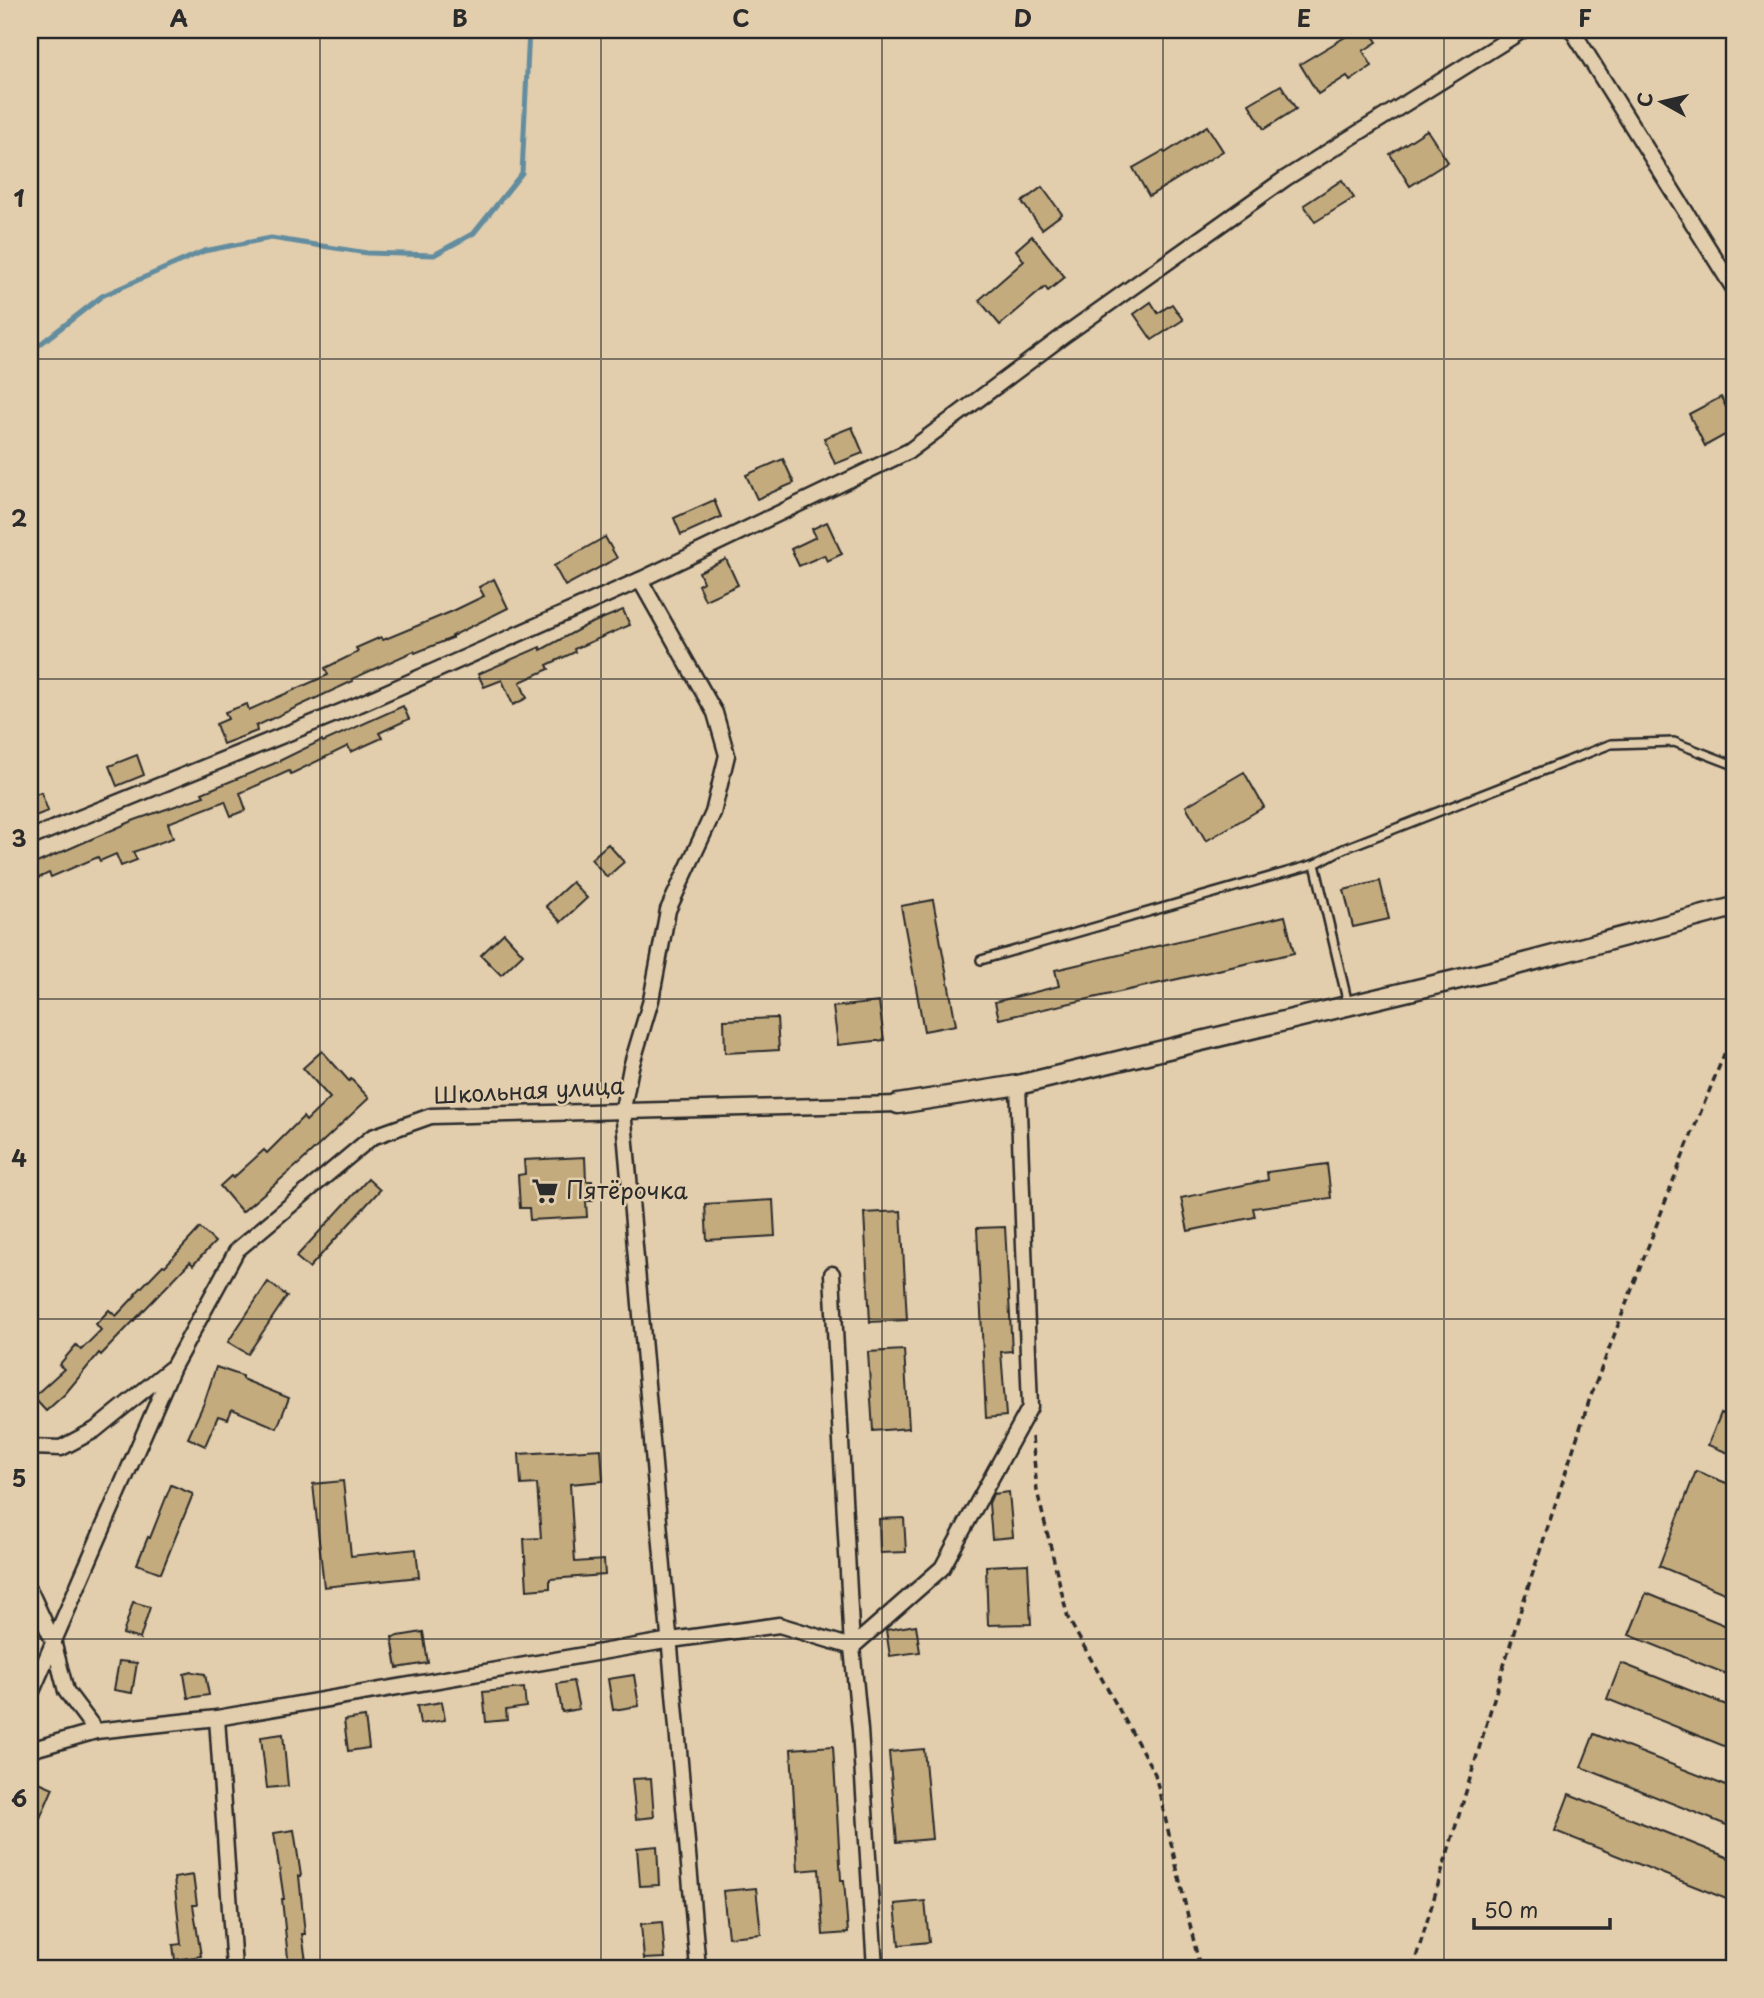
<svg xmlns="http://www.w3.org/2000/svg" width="1764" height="1998" font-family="'Playpen Sans',sans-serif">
	<rect width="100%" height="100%" fill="#e2cdac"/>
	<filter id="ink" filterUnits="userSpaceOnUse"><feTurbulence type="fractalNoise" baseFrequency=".0143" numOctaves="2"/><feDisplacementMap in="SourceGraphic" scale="14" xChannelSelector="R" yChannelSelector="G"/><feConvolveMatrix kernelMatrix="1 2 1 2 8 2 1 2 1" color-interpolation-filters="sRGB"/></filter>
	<g filter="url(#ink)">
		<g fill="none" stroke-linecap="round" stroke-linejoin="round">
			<polyline stroke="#648d9f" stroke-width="5" points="30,352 102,296 204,251 271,238 367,253 434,255 474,233 522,173 529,30"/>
		</g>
		<g fill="#c3ab7e" stroke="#2b2b2b" stroke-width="2">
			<polygon points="1357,30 1369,30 1377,42 1363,51 1372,66 1350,81 1347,76 1318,94 1300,64"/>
			<polygon points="1281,85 1296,109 1264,129 1249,104"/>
			<polygon points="1207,126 1223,151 1149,196 1133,168 1163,151 1165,153"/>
			<polygon points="1427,130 1448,162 1410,186 1390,154"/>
			<polygon points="1342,180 1354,198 1315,222 1304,205"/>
			<polygon points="1042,187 1062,214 1042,229 1022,202"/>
			<polygon points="1032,236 1065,277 1048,291 1045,287 1000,325 979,300 1024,261 1016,250"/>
			<polygon points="1151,302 1158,313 1172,304 1183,320 1152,340 1134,314"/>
			<polygon points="1721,397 1734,423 1734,430 1705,446 1689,414"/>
			<polygon points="852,427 863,453 835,464 824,438"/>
			<polygon points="783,459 794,483 757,499 746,475"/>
			<polygon points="714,500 721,517 681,535 674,518"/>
			<polygon points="827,522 842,554 827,561 824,555 799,566 791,549 816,537 812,529"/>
			<polygon points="605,537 617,558 565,586 554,566"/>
			<polygon points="726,559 738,585 705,600 698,585 703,582 699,572"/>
			<polygon points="494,579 508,608 452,636 452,638 415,653 414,651 352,679 353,681 256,726 257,731 223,744 216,724 228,719 225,712 247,704 249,710 328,675 325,668 358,652 356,648 381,637 383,640 453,611 484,596 479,587"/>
			<polygon points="623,610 630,625 574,649 575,652 547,665 549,669 520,682 527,698 513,705 502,680 484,687 478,674 540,647 541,650 587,625"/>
			<polygon points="403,706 409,719 379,733 382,738 351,752 348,746 291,774 289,771 240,793 246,810 231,816 225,801 168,823 173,838 133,852 137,860 121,866 116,854 100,861 98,857 51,877 49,873 30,882 30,866 135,820 204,796 202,793 273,764 322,740 323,742"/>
			<polygon points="137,755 144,775 117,786 109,766"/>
			<polygon points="1244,772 1264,807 1206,841 1186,806"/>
			<polygon points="41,792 48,811 30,818 30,796"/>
			<polygon points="608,844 624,862 607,877 591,859"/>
			<polygon points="1380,881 1389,919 1353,927 1344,890"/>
			<polygon points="572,882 587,898 561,922 546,906"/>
			<polygon points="933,900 956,1025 924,1031 901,906"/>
			<polygon points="1285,916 1294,953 999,1019 995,1002 1059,986 1055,970"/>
			<polygon points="504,933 523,954 501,975 481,955"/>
			<polygon points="879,1002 884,1040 838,1045 833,1007"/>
			<polygon points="777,1018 779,1050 725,1053 724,1020"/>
			<polygon points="322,1051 349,1081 351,1079 369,1098 301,1162 242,1212 220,1186 231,1176 233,1178 264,1150 267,1153 303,1117 306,1121 330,1098 303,1068"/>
			<polygon points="585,1157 586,1181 592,1181 593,1201 586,1201 587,1217 530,1220 529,1208 520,1208 518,1175 525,1174 524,1160"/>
			<polygon points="1327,1164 1331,1198 1253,1208 1255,1217 1188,1231 1181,1198 1268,1180 1267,1172"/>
			<polygon points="368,1179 380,1190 309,1268 296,1257"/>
			<polygon points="773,1200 775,1236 707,1240 705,1204"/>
			<polygon points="901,1211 907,1320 870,1322 864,1213"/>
			<polygon points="1005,1227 1012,1351 1001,1352 1006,1416 986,1418 977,1228"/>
			<polygon points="200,1228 215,1242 193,1265 190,1262 101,1355 99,1353 65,1394 46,1411 33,1397 64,1369 59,1365 76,1345 81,1350 101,1330 96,1324 109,1310 116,1316 136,1295 135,1294 163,1265 165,1266"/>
			<polygon points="268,1282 287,1296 248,1354 228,1342"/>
			<polygon points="904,1350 909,1428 873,1431 868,1352"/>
			<polygon points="216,1367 242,1376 242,1379 289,1398 277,1428 232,1409 228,1419 218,1416 205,1446 188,1438 204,1403"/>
			<polygon points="1721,1413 1734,1419 1734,1455 1708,1445"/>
			<polygon points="601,1449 603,1481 570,1484 575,1562 604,1560 605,1575 550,1579 550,1588 527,1590 524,1539 541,1538 537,1484 521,1485 519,1454"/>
			<polygon points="1696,1471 1734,1486 1734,1597 1659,1566"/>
			<polygon points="343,1481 351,1556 416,1549 419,1577 324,1587 313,1484"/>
			<polygon points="171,1485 193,1494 161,1573 137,1564 148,1537 150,1538"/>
			<polygon points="1009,1492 1013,1537 992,1539 989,1503 993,1494"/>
			<polygon points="904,1518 906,1552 880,1553 879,1519"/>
			<polygon points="1028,1564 1031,1624 988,1625 986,1566"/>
			<polygon points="1646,1593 1734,1629 1734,1677 1629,1635"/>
			<polygon points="133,1602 150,1607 140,1639 123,1634"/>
			<polygon points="916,1625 920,1652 890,1656 886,1630"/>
			<polygon points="423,1632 428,1663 397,1668 392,1637"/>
			<polygon points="119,1661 137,1663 132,1693 114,1690"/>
			<polygon points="1621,1663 1734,1708 1734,1750 1607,1699"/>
			<polygon points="192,1672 205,1674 209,1695 188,1698 184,1674"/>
			<polygon points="634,1675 639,1706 613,1710 608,1679"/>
			<polygon points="573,1681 579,1709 562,1712 557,1684"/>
			<polygon points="524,1688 526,1707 506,1710 507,1720 486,1722 483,1692"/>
			<polygon points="442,1702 445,1720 420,1724 417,1706"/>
			<polygon points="365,1717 369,1748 348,1751 344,1720"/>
			<polygon points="283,1734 288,1786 267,1788 261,1737"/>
			<polygon points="1594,1734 1734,1789 1734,1828 1581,1767"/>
			<polygon points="833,1746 841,1880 844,1880 848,1933 823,1935 819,1869 798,1871 791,1749"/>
			<polygon points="924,1749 932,1839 897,1842 889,1752"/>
			<polygon points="651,1778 654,1817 636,1819 632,1779"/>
			<polygon points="39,1782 53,1788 30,1841 30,1803"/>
			<polygon points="1569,1794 1734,1860 1734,1902 1555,1831"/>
			<polygon points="294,1830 301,1876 299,1876 305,1934 302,1934 307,1968 289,1968 282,1899 284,1899 274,1833"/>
			<polygon points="657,1846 659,1885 640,1886 637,1848"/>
			<polygon points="193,1875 197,1905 193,1905 201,1956 175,1960 173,1945 181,1944 174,1878"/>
			<polygon points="756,1888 761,1934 728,1937 723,1891"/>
			<polygon points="925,1901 929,1942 899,1945 895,1904"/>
			<polygon points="662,1922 665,1958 644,1959 641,1924"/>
		</g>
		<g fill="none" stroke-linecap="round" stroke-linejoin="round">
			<g stroke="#2b2b2b" stroke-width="12">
				<g id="service">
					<polyline points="981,960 1315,864"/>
					<polyline points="1348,1004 1315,864 1343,849 1611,744 1674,742 1734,765"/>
				</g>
			</g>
			<g stroke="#2b2b2b" stroke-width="19">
				<g id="minor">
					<polyline points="1572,30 1734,289"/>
					<polyline points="640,580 715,713 727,755 713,813 668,910 651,1000 631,1067 623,1109 698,1968"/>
					<polyline points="30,838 360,704 640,580 909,451 1066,334 1286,178 1523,30"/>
					<polyline points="832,1274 852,1647 860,1730 875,1968"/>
					<polyline points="30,1447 61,1448 95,1430 170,1369"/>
					<polyline points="30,1591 53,1641 66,1691 96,1731"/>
					<polyline points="30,1696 173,1367 237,1250 372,1137 431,1116 898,1104"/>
					<polyline points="217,1718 234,1968"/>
					<polyline points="30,1750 96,1731 217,1718 671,1640 779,1625 852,1647 942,1568 1030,1407 1018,1085"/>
				</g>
			</g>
			<g stroke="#2b2b2b" stroke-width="23">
				<polyline id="tertiary" points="898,1104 1018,1085 1505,968 1734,907"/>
			</g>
			<g stroke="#2b2b2b" stroke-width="3.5" stroke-dasharray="7 5" stroke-linecap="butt">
				<polyline points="1032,1437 1037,1491 1068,1618 1155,1774 1200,1968"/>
				<polyline points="1413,1968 1520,1612 1589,1401 1684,1153 1734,1030"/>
			</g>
			<use href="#service" stroke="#e2cdac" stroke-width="7"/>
			<use href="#minor" stroke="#e2cdac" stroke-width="14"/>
			<use href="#tertiary" stroke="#e2cdac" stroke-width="18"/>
		</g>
	</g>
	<path fill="none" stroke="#2b2b2b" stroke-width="2" stroke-opacity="0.55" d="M320,30V1968M601,30V1968M882,30V1968M1163,30V1968M1444,30V1968M30,359H1734M30,679H1734M30,999H1734M30,1319H1734M30,1639H1734"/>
	<defs>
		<g id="supermarket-bare" transform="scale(2.1)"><path d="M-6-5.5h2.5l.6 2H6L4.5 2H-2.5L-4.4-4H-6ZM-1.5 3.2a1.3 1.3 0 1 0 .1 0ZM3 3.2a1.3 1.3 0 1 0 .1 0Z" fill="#2b2b2b" stroke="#e2cdac" stroke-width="2.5" paint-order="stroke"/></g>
	</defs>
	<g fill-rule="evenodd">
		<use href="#supermarket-bare" x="545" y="1191"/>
	</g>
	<g text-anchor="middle" stroke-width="5" stroke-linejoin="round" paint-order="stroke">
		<g font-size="23" fill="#2b2b2b" stroke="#e2cdac">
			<text transform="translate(529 1091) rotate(-3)" y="8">Школьная улица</text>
		</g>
		<g font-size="23" fill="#2b2b2b" stroke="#e2cdac" text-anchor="start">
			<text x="566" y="1199">Пятёрочка</text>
		</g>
	</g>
	<rect width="1764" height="1998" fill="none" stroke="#e2cdac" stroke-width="77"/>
	<g transform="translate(1662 102) rotate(278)" stroke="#e2cdac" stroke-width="5" paint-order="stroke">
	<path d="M0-5L12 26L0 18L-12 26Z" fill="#2b2b2b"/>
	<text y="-10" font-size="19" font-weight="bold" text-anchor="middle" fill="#2b2b2b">С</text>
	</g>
	<path d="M1474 1918v10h136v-10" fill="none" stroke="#2b2b2b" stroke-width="3.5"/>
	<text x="1484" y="1918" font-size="21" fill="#2b2b2b" stroke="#e2cdac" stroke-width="5" paint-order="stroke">50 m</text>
	<rect x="38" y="38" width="1688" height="1922" fill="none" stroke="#2b2b2b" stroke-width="2.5"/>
	<g font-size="23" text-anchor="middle" font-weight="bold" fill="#2b2b2b">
		<text x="179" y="27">A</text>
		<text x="460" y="27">B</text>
		<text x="741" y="27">C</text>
		<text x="1023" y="27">D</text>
		<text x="1304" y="27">E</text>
		<text x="1585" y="27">F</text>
		<text x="19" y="207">1</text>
		<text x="19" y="527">2</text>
		<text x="19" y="847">3</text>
		<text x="19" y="1167">4</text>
		<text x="19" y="1487">5</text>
		<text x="19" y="1807">6</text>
	</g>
</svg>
